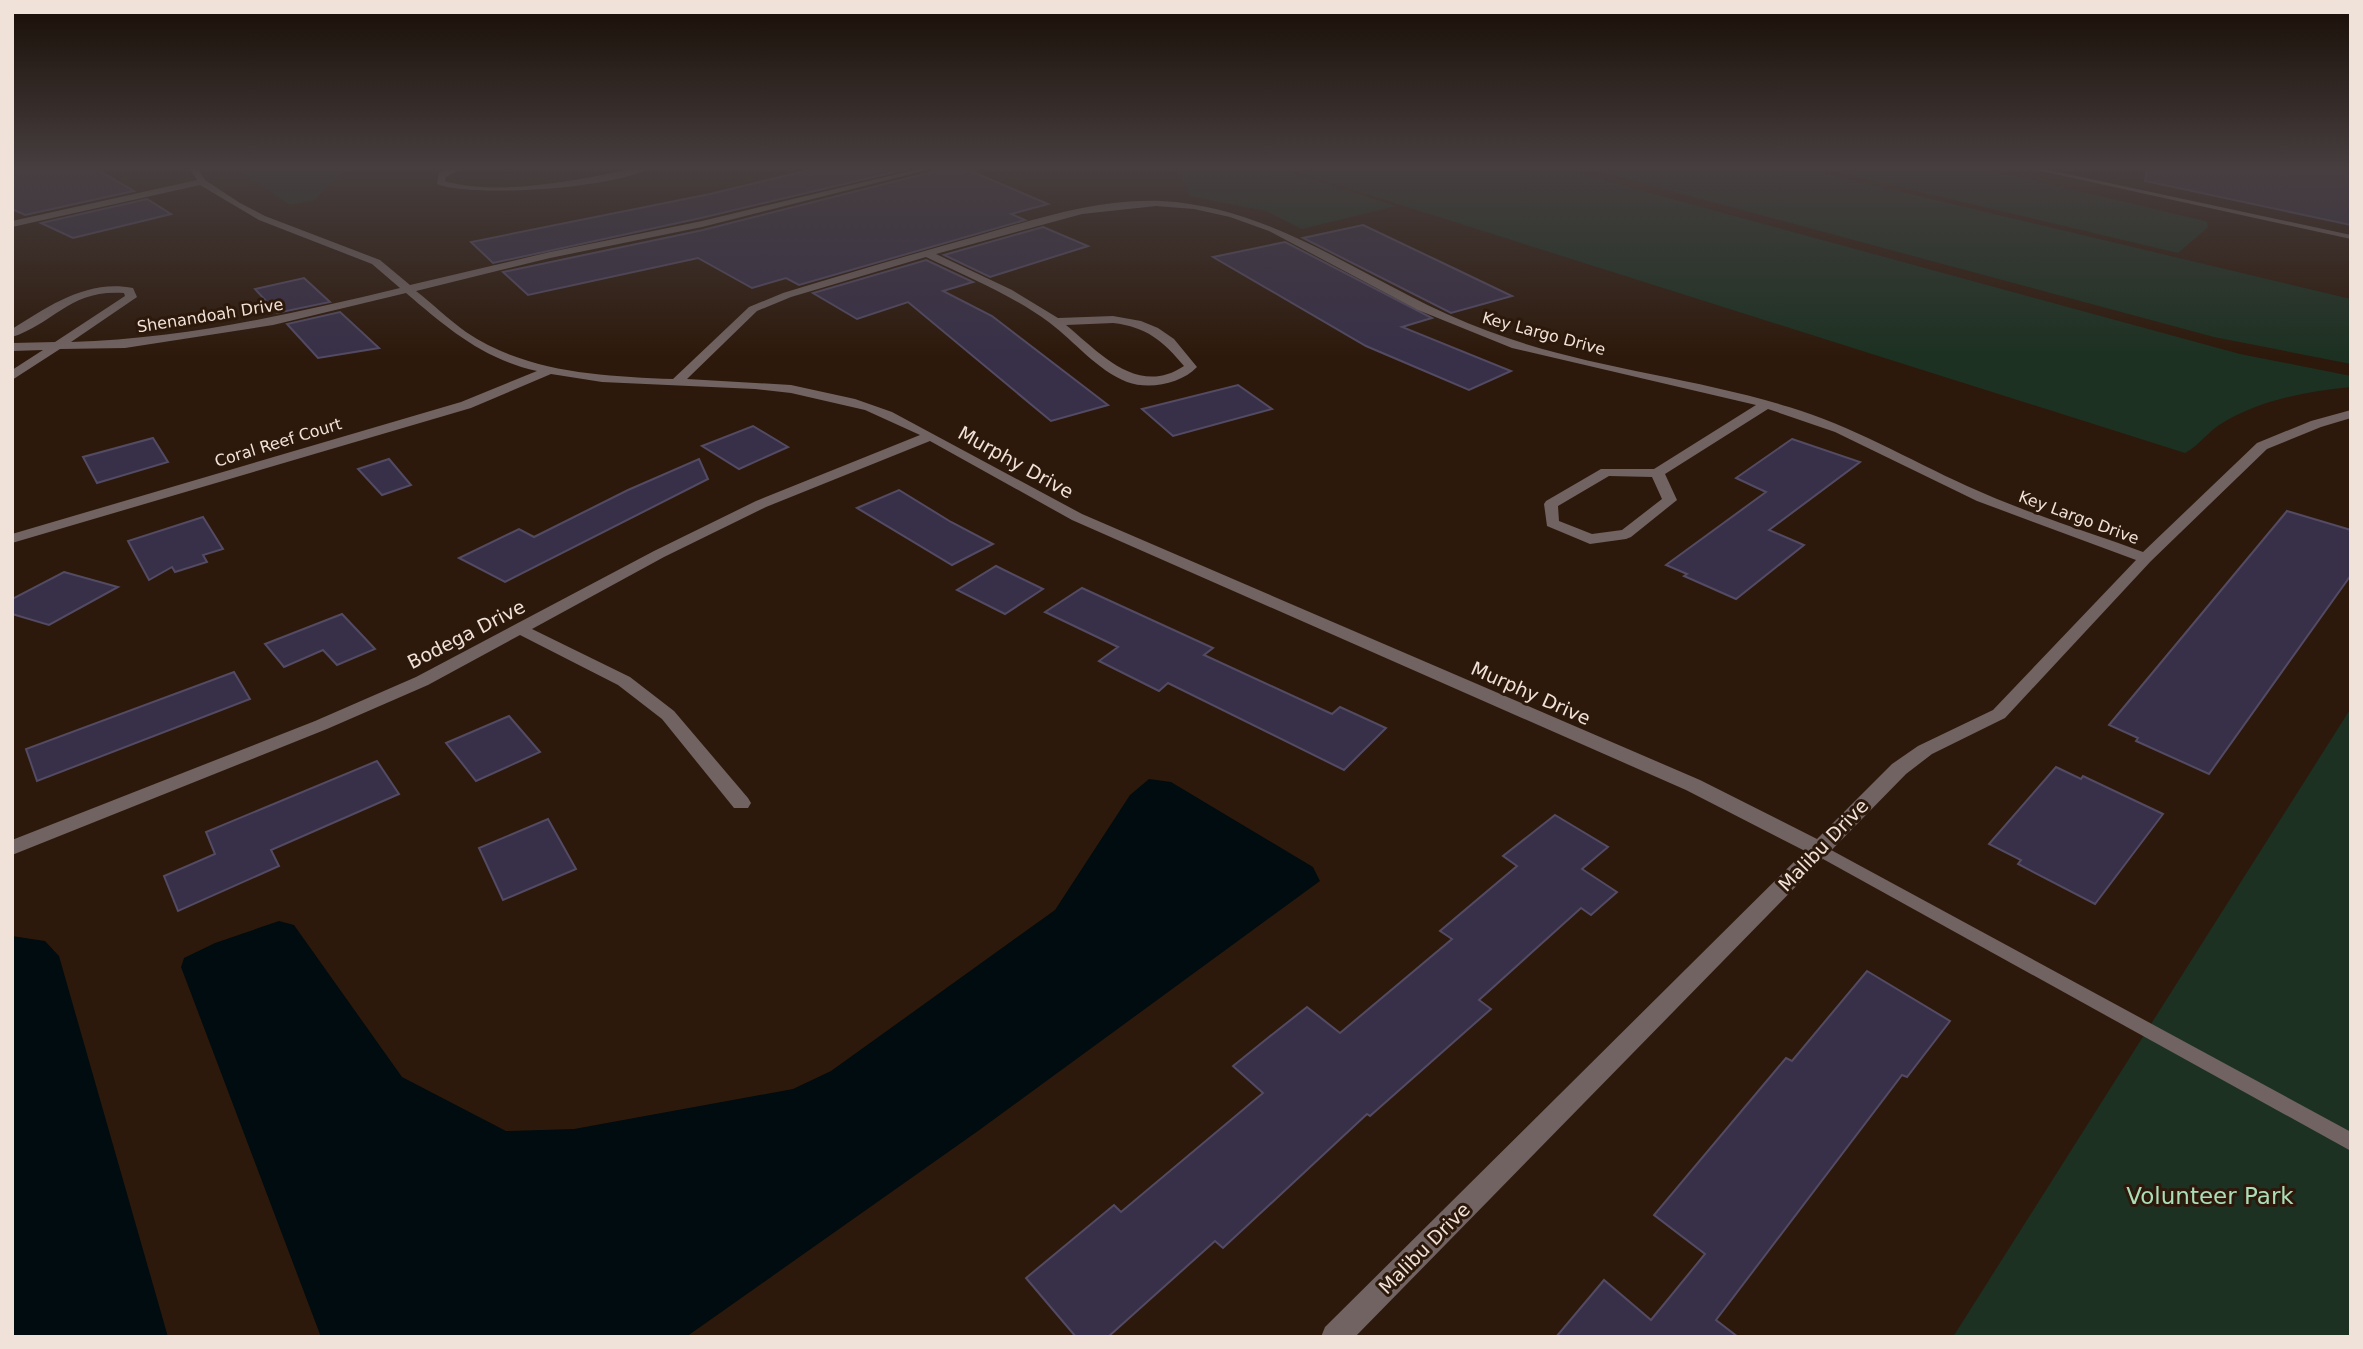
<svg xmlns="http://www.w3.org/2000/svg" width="2363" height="1349" font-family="'DejaVu Sans',sans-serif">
	<rect width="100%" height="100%" fill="#2d190b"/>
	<g fill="#1c3122">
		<polygon points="237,169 346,169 314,200 290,205"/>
		<polygon points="1170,169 1280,169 1396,206 1302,229 1266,211 1190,196 1177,171"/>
		<path d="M1287,169H1562L2240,354L2351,376V387C2308,391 2261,400 2224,422C2209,430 2200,445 2185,453Z"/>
		<polygon points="1590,169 1805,169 2351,299 2351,364 2214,337"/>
		<polygon points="1824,169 1961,169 2015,176 2201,220 2207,222 2208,227 2178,253"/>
		<polygon points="2351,708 2351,1337 1953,1337"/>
	</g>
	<g fill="#000c0f">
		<polygon points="1149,779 1171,782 1313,867 1320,881 978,1131 686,1337 321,1337 181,967 184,958 215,943 279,921 294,925 402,1077 506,1131 574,1129 793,1089 831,1071 1055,910 1130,795"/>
		<polygon points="12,936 45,941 59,956 168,1337 12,1337"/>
	</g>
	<g fill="#383048" stroke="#534b64" stroke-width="2">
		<polygon points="12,169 96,169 134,191 25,215 12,209"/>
		<polygon points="813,169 908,169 701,218 493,263 471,242 710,194"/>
		<polygon points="934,169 966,169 1048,204 1011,214 1025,220 799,285 786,278 752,288 698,258 528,295 503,272 703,230 932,172"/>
		<polygon points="2147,169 2351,169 2351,225 2145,181"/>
		<polygon points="147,199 171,214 73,238 41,223"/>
		<polygon points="1363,225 1447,265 1512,296 1451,313 1303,238"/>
		<polygon points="1043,227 1088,246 990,277 944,255"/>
		<polygon points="1285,242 1432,318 1402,327 1511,371 1469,390 1366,346 1213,257"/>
		<polygon points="926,260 973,282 943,291 992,316 1108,405 1051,421 908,302 857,319 813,293"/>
		<polygon points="304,278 330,302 277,313 255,289"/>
		<polygon points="340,312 379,348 318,358 287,324"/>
		<polygon points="1238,385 1272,409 1173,436 1142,409"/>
		<polygon points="753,426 788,447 739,469 702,446"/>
		<polygon points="153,438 168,462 97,483 83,457"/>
		<polygon points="1792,439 1860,462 1769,530 1804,545 1736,599 1684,576 1687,574 1666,565 1766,492 1736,478"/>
		<polygon points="389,459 411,485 382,495 358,469"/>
		<polygon points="699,459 708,479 505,582 459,558 519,529 534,537 628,490"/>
		<polygon points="899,490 951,522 993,544 952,565 857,508"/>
		<polygon points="2287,511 2351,530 2351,575 2209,774 2136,741 2138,738 2109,725"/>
		<polygon points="203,517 223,549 203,555 207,562 175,572 172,567 149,580 128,541"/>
		<polygon points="996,566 1043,589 1005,614 957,590"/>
		<polygon points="64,572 118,587 49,625 12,614 12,599"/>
		<polygon points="1082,588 1213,648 1204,655 1332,714 1340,707 1386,728 1344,770 1168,683 1159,691 1099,661 1118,647 1045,612"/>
		<polygon points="342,614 375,649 337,665 323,650 284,667 265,644"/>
		<polygon points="234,672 250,699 37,781 26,749"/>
		<polygon points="509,716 540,752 476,781 446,743"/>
		<polygon points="377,761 399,794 271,850 279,866 178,911 164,876 215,854 206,832"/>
		<polygon points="2056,767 2081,779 2083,776 2163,814 2095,904 2018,864 2021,860 1989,844"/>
		<polygon points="1555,815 1608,847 1582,869 1617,892 1591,915 1581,908 1479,1000 1491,1009 1370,1116 1367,1114 1223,1248 1215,1241 1108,1337 1076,1337 1026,1278 1114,1205 1121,1212 1263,1093 1233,1066 1269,1037 1307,1007 1340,1033 1452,939 1440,931 1517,866 1503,856"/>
		<polygon points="548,819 576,869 503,900 479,848"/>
		<polygon points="1867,971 1950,1021 1907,1077 1902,1075 1716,1320 1738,1337 1556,1337 1604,1280 1651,1320 1705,1254 1654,1215 1786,1058 1792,1061"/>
	</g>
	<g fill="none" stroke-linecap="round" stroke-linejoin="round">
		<g fill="#716361" fill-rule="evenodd">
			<polygon points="2032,169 2044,169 2351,235 2351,239"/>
			<polygon points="1820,844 2351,1132 2351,1151 1814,854 1812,850 1814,846"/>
		</g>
		<g fill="#716361" fill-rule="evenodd">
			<path d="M190,169H198L205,180L240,203L265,216L380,260L410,285L550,252L702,221L918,169H931L702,227L550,258L416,291C433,304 449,320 466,332C527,373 602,376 673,379L749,307L783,293C848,273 913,254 977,236C1036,219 1099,198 1161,201C1282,207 1377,291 1488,331C1585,368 1690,376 1789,407C1852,426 1908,459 1967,486C2024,512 2085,531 2143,552L2257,443L2311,421L2351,410V418L2321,427L2267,449L2151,561L2005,718L1932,754L1906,774L1355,1337H1321L1325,1327L1805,851L1686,790L1072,520L930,441L766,507L664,557L532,629L630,677L674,711L748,798L751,803L748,808H734L662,719L618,685L520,635L428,685L327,729L12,855V840L315,721L416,677L654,551L756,501L920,435L865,410L791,393L755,389L602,382L551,374L471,408L12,543V534L461,402L537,371C483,359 447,328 406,293L273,325L125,348L60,349L12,380V370L43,350L12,351V343L55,342L125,296L124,293C70,289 55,323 12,337V329C49,306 87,279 133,288L137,297L71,342C183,339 292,314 400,288L372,264L259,220L200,185L12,227V221L197,180ZM1156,206L1194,209L1230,217L1269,231L1418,310L1512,348L1756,405L1654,469H1601L1546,501L1544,504L1547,526L1590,544L1626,539L1631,537L1677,500L1665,474L1768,409L1835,432L1977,501L2136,560L1993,710L1918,746L1892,764L1817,839L1700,780L1082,514L892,412L855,399L791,385L687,379L757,311L791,297L926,257C968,277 1012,295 1050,323C1075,342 1097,370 1127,382C1149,390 1181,384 1197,367L1174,339L1158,328L1141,321L1113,316L1058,318L1012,290L936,254L1082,214ZM1113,323C1147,327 1163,341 1184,366C1138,397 1100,353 1066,325ZM1609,476L1652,477L1662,499L1622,530L1592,534L1559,521L1558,506Z"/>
			<path d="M449,169H460L446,177L445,181L448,182C503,196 577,180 632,169H647C616,188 471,198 437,184L439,173Z"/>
		</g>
	</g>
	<linearGradient id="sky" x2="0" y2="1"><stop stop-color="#190e06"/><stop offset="0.47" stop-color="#463e3f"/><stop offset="1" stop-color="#463e3f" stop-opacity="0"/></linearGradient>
	<rect width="2363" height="357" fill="url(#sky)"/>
	<g text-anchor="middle" stroke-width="6" stroke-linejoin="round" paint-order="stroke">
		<g font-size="16" fill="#f1e2d9" stroke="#2d190b">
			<text transform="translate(210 315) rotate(-9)" y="6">Shenandoah Drive</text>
			<text transform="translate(1544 333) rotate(15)" y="6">Key Largo Drive</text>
			<text transform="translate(278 442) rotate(-17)" y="6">Coral Reef Court</text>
			<text transform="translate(2079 517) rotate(20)" y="6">Key Largo Drive</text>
		</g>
		<g font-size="19" fill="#f1e2d9" stroke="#2d190b">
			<text transform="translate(1016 462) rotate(29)" y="7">Murphy Drive</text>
			<text transform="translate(466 634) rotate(-27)" y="7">Bodega Drive</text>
			<text transform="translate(1531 693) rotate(24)" y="7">Murphy Drive</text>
			<text transform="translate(1823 845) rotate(-46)" y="7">Malibu Drive</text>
			<text transform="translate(1424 1248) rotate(-45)" y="7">Malibu Drive</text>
		</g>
		<g font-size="23" fill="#abdeb8" stroke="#2d190b">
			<text x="2210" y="1204">Volunteer Park</text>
		</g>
	</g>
	<rect width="2363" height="1349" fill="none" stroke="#f1e2d9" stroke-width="28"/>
</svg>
